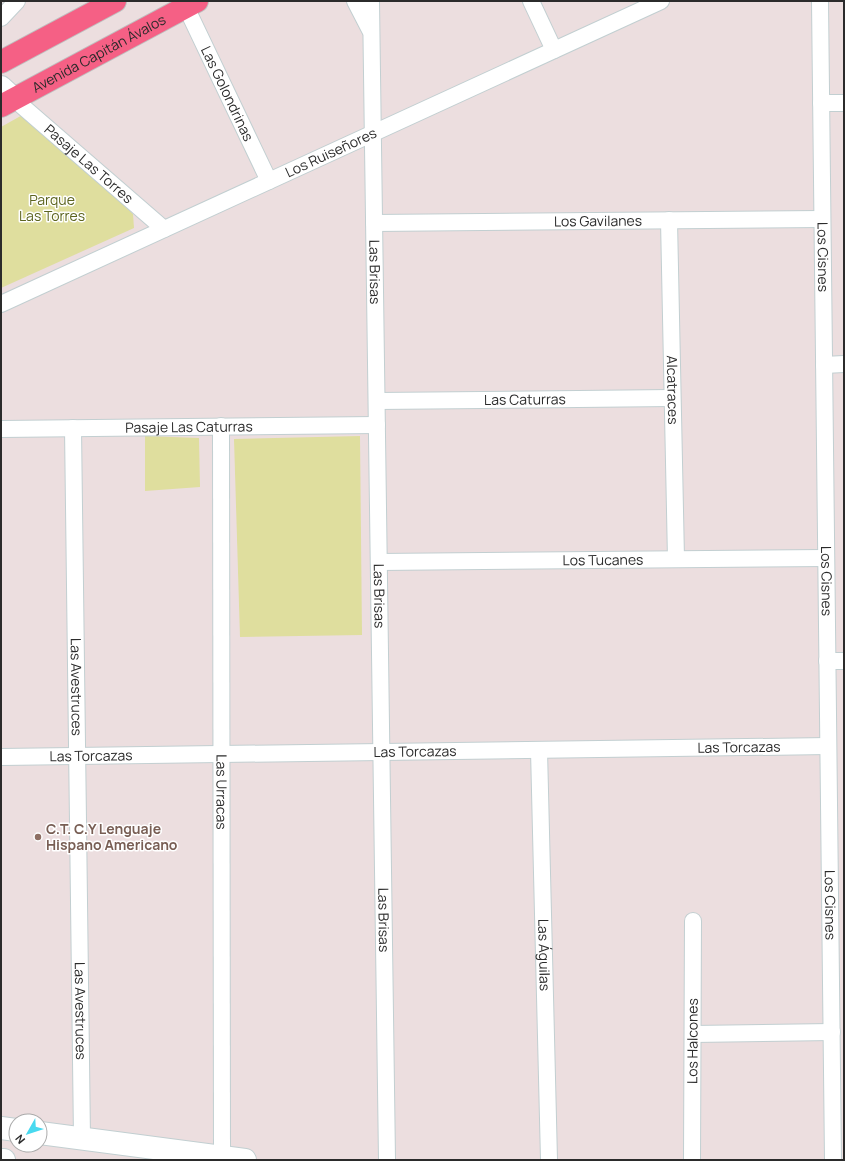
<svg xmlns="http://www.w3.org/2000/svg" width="845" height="1161" viewBox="0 0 845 1161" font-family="Manrope,sans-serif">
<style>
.green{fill:#dfde9e}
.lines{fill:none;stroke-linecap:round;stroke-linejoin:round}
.street-casing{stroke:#c2cfd1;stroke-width:18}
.secondary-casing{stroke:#c2cfd1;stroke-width:24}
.highway-casing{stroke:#bfbfbf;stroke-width:24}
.street{stroke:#fff;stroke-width:16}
.secondary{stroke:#fff;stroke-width:22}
.highway{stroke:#f56085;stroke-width:22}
.education-dot{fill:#8d6e63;stroke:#fff;stroke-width:1.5}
.labels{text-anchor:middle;stroke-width:3;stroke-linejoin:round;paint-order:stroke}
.street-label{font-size:14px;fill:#2b2b2b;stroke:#fff}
.park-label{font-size:14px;fill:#5c641f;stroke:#fff}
.education-label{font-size:14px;font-weight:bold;fill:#785e54;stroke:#fff;text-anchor:start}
</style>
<rect width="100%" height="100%" fill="#ecdedf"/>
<g class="green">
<path d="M 26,113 L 133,214 L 134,228 L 1,288 L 1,127 Z"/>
<path d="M 145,436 L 199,438 L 200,487 L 145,491 Z"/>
<path d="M 360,436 L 362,635 L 240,637 L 234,439 Z"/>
</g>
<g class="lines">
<defs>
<g id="street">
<path d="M 355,1 L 370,30"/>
<path id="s1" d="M 371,1 L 387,1160"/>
<path d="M 531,1 L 554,50"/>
<path id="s2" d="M 820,1 L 833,1160"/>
<path id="s3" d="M 186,7 L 269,181"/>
<path d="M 1,18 L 17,1"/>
<path id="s4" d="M 14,99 L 164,229"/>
<path d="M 821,103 L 844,103"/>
<path id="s5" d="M 669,220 L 676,559"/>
<path id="s6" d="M 374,223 L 822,219"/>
<path id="s7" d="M 1,304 L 661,1"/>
<path d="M 824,365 L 844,364"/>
<path id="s8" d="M 377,401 L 672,398"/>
<path id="s9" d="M 221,426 L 222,1157"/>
<path id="s10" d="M 73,428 L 82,1138"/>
<path id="s11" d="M 1,429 L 377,425"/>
<path id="s12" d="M 379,562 L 826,558"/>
<path d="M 827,661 L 844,661"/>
<path id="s13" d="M 539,750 L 549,1160"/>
<path id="s14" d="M 1,757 L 828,746"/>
<path d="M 693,1034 L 832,1032"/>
<path id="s15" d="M 692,1160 L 693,921"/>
</g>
<g id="secondary">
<path d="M 1,87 L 14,99"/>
<path d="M 1,1128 L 16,1130"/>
<path d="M 40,1133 L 245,1160"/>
<path d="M 1,1160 L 4,1160"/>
</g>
<g id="highway">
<path d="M 1,62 L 115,1"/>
<path id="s16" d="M 1,106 L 197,1"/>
</g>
</defs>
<use href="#street" class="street-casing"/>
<use href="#secondary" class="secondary-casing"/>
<use href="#highway" class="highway-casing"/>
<use href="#street" class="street"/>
<use href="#secondary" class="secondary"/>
<use href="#highway" class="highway"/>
</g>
<circle class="education-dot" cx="38" cy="837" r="4"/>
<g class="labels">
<g class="street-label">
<text dy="5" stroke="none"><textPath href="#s16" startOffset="111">Avenida Capitán Ávalos</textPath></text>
<text dy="5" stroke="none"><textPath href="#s3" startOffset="96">Las Golondrinas</textPath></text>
<text dy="5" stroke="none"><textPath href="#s7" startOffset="363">Los Ruiseñores</textPath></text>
<text dy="5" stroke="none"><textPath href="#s4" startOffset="99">Pasaje Las Torres</textPath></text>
<text dy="5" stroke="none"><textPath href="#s6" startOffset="224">Los Gavilanes</textPath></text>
<text dy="5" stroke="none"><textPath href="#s2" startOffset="256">Los Cisnes</textPath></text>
<text dy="5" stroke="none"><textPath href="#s1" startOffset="271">Las Brisas</textPath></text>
<text dy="5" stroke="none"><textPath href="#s5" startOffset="170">Alcatraces</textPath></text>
<text dy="5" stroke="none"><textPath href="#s8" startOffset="148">Las Caturras</textPath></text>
<text dy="5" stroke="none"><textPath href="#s11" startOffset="188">Pasaje Las Caturras</textPath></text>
<text dy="5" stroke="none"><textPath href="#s12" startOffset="224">Los Tucanes</textPath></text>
<text dy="5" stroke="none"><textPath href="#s2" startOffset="580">Los Cisnes</textPath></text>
<text dy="5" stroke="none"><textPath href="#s1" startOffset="595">Las Brisas</textPath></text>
<text dy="5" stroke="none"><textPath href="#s10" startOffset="259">Las Avestruces</textPath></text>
<text dy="5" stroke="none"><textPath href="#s14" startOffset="738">Las Torcazas</textPath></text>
<text dy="5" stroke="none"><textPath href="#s14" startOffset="414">Las Torcazas</textPath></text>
<text dy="5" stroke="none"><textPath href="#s14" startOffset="90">Las Torcazas</textPath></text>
<text dy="5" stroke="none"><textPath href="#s9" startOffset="366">Las Urracas</textPath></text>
<text dy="5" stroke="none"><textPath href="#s2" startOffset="904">Los Cisnes</textPath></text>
<text dy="5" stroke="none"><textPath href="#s1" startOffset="919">Las Brisas</textPath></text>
<text dy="5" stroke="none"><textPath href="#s13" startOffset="205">Las Águilas</textPath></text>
<text dy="5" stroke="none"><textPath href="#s10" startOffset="583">Las Avestruces</textPath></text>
<text dy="5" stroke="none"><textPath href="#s15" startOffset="119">Los Halcones</textPath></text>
</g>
<g class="park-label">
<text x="52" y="205">Parque<tspan x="52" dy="16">Las Torres</tspan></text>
</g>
<g class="education-label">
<text x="46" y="834">C.T. C.Y Lenguaje<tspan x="46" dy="16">Hispano Americano</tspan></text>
</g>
</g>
<rect width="845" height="1161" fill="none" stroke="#2b2b2b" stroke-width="4"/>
<g transform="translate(28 1133) rotate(231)"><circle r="19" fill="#ffffff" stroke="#aaaaaa"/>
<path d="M0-3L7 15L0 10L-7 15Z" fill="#48d9ef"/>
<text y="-6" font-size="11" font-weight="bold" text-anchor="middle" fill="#2b2b2b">N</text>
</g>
</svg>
